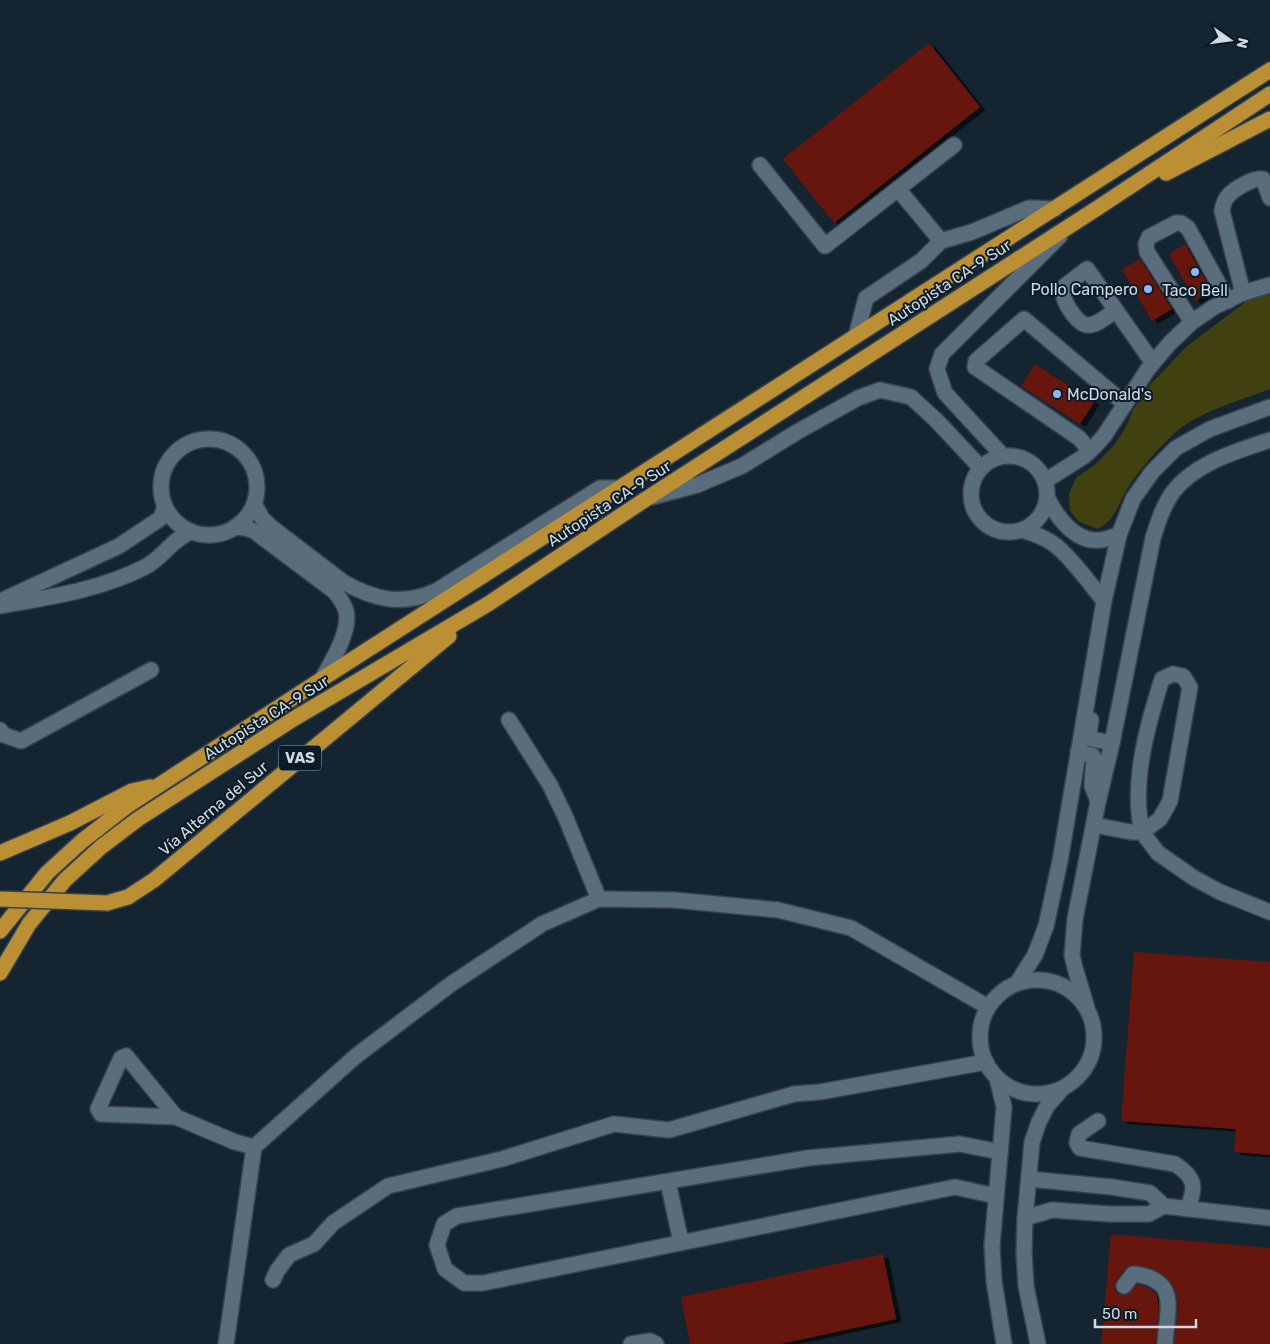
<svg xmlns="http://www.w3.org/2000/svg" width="1270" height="1344" viewBox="0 0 1270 1344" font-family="Rubik,sans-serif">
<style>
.green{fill:#404010}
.building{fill:#66160f;filter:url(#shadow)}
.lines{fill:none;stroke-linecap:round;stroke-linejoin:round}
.minor-casing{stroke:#37424d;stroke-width:18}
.highway-casing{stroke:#37424d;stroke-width:18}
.minor{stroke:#5a6d7c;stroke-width:15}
.highway{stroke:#bb9035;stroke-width:15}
.highway-bridge-casing{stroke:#37424d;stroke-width:18;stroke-linecap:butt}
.highway-bridge{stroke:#bb9035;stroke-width:15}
.poi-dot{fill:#8eb8fd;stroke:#0a1b27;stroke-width:2}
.labels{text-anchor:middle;stroke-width:4;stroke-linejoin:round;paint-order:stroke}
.shield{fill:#0a1b27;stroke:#94a1aa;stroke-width:1}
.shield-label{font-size:15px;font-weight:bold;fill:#cfdae2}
.street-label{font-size:16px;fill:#cfdae2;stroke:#0a1b27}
.poi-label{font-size:16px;fill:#cfdae2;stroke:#0a1b27;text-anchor:end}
</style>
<defs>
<filter id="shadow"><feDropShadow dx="5.5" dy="3" stdDeviation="0" flood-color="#0009"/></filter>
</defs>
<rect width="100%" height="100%" fill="#142531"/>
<path class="green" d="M 1270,292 L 1270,389 C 1242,400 1198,412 1176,432 C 1159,447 1143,466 1130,484 C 1119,500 1116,522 1097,529 L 1078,521 L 1070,511 L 1069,494 L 1076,478 L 1097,463 L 1115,444 L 1125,429 L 1133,410 L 1150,385 L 1186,347 L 1252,297 Z"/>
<g class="building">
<path d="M 929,43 L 980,107 L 834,223 L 783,159 Z"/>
<path d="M 1185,244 L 1212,291 L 1195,301 L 1169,254 Z"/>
<path d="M 1140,259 L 1172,309 L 1152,321 L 1122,269 Z"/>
<path d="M 1035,364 L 1094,402 L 1080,424 L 1021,386 Z"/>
<path d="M 1134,952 L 1270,962 L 1270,1155 L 1234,1152 L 1236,1129 L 1121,1121 Z"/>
<path d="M 1111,1234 L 1270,1248 L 1270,1344 L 1174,1344 L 1178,1307 L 1177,1296 L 1173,1285 L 1162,1274 L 1150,1268 L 1134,1265 L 1129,1266 L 1126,1268 L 1116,1281 L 1115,1289 L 1119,1294 L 1127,1295 L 1137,1284 L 1145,1286 L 1152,1290 L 1156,1294 L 1159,1307 L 1156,1344 L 1101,1344 Z"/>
<path d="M 883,1254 L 896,1319 L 780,1344 L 690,1344 L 681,1297 Z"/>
</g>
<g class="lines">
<defs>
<g id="minor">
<path d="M 760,165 L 825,246 L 954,145"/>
<path d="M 898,189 L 941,241"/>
<path d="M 1243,293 L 1222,211 C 1223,205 1224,200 1228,196 C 1234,189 1254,177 1263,179 L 1270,198"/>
<path d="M 1116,310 C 1108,315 1097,326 1087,325 C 1078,324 1067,307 1064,298 C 1063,294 1064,290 1065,286 L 1087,269 L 1153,363"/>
<path d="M 1192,322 L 1147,252 L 1146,244 L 1149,237 L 1176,223 L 1181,223 L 1188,228 L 1228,301"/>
<path d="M 856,336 L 866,298 L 921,261 L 941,241 L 972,232 L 1029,208 L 1055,209"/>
<circle cx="209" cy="487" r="48"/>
<path d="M 1090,451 L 1079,438 L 975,367 L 976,361 L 1024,319 L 1125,404"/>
<circle cx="1009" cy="494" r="38"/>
<path d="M 1003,456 L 945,393 L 937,369 L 942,354 L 1060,236"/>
<path d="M 1045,481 L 1083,457 L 1095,446 L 1104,436 L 1148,369 L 1170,343 L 1192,322 L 1214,307 L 1243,293 L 1270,285"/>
<path d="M 652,497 L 697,485 L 742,466 L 797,432 L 858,398 L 880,390 L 911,397 L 937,421 L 981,468"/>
<path d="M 1047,497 C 1056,516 1075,543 1100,540 C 1106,540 1113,536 1119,535"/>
<path d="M 254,504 L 262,518 L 271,527 L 343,582 C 375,600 402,606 436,591 L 600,488 L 619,488"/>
<path d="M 235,527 L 245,528 L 254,531 L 334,591 C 339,597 344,603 346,611 C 351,631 331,663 322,679"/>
<path d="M 1022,530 C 1034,534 1045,537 1055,545 C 1071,557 1091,585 1104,601"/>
<path d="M 3,600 L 119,546 L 161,518 L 165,506"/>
<path d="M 0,606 C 50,597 100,590 145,567 C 158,560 164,551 175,542 C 179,538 185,535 191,531"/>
<path d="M 509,720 L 550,785 L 565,816 L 599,899"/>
<path d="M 1091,720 L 1089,733 L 1091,739 L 1112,743"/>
<path d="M 0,730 L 4,735 L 21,741 L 151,670"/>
<path d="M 1078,752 L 1092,755 L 1094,758 L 1092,786 L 1098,801"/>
<path d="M 1094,825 L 1131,832 L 1142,832 C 1131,784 1147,726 1162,679 L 1173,674 L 1183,676 L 1190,687 L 1170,801 L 1160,819 L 1142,832 L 1158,853 L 1194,878 L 1220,892 L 1270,912"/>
<circle cx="1037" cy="1037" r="57"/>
<path d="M 1017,983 L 1035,955 L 1046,926 L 1060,861 L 1104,601 L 1119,535 L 1133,499 L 1152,472 L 1176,448 L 1210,429 L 1270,407"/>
<path d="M 1087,1008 L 1075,968 L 1072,955 L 1075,919 L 1098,802 L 1112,743 L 1153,538 C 1158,522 1163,506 1173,492 C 1195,463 1237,451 1270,440"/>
<path d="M 997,1078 L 1004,1107 L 992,1246 L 994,1281 L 1004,1344"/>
<path d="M 176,1117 L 126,1056 L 121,1058 L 98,1109 L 101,1114 L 176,1117 L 235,1142 L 254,1147 L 356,1056 L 451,984 L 542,924 L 599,899 L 674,900 L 778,910 L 851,928 L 988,1007"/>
<path d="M 1098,1121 L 1079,1134 L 1077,1143 L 1080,1148 L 1175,1164 C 1195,1177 1197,1187 1187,1209"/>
<path d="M 1029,1179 L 1112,1187 L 1150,1193 L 1164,1206 L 1270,1218"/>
<path d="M 668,1182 L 681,1242"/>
<path d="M 996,1196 L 955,1187 L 483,1283 L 464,1283 L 445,1269 L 437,1245 L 444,1224 L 457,1216 L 808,1158 L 960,1144 L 1000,1152"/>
<path d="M 1025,1218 L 1052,1210 L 1110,1214 L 1149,1214 L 1164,1206"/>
<path d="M 273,1280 L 277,1271 L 289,1255 L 314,1244 L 333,1223 L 388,1186 L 502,1159 L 614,1124 L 669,1130 L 794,1094 L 820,1092 L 986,1062"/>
<path d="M 1124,1286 L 1133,1274 C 1180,1279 1167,1308 1165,1344"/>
<path d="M 226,1344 L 254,1147"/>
<path d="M 631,1344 L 650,1341 L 656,1344"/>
<path d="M 1038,1344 L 1026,1286 L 1024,1253 L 1025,1218 L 1032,1142 L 1039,1122 L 1047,1106 L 1062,1089"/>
</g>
<g id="highway">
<path d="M 1166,173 L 1270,119"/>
<path d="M 0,853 L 70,823 L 132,791 L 150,787"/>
<path d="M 107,903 L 128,897 L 154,880 L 449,636"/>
<path d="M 0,931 L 47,873 L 82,841 L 127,806 L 322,679 L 1270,70"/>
<path d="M 0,973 L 29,924 L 65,880 L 101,847 L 138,819 L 295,718 L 488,604 L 646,499 L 1096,209 L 1270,94"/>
</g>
</defs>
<use href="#minor" class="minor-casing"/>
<use href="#highway" class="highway-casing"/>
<use href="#minor" class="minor"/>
<use href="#highway" class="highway"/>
<defs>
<path id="highway-bridge" d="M 0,899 L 107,903"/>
</defs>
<use href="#highway-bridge" class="highway-bridge-casing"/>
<use href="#highway-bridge" class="highway-bridge"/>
</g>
<g class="poi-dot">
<circle cx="1195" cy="272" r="5"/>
<circle cx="1148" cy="289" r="5"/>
<circle cx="1057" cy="394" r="5"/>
</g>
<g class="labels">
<rect class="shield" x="279" y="745.5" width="42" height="25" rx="4"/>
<g class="shield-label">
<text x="300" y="763">VAS</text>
</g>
<g class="street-label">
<text transform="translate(949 282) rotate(-33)" y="6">Autopista CA-9 Sur</text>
<text transform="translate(609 503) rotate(-33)" y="6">Autopista CA-9 Sur</text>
<text transform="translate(266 717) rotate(-32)" y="6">Autopista CA-9 Sur</text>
<text transform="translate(213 808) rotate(-40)" y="6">Vía Alterna del Sur</text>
</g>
<g class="poi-label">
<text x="1138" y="295">Pollo Campero</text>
<text x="1195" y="296" text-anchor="middle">Taco Bell</text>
<text x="1067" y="400" text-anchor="start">McDonald's</text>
</g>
</g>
<g transform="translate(1230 40) rotate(104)" stroke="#0a1b27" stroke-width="4" paint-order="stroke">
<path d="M0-4L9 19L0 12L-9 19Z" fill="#cfdae2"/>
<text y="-8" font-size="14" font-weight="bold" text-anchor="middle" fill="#cfdae2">N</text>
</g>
<path d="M1095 1319v8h101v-8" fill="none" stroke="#cfdae2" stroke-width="2.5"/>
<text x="1102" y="1319" font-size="15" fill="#cfdae2" stroke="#0a1b27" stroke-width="4" paint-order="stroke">50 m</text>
</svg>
